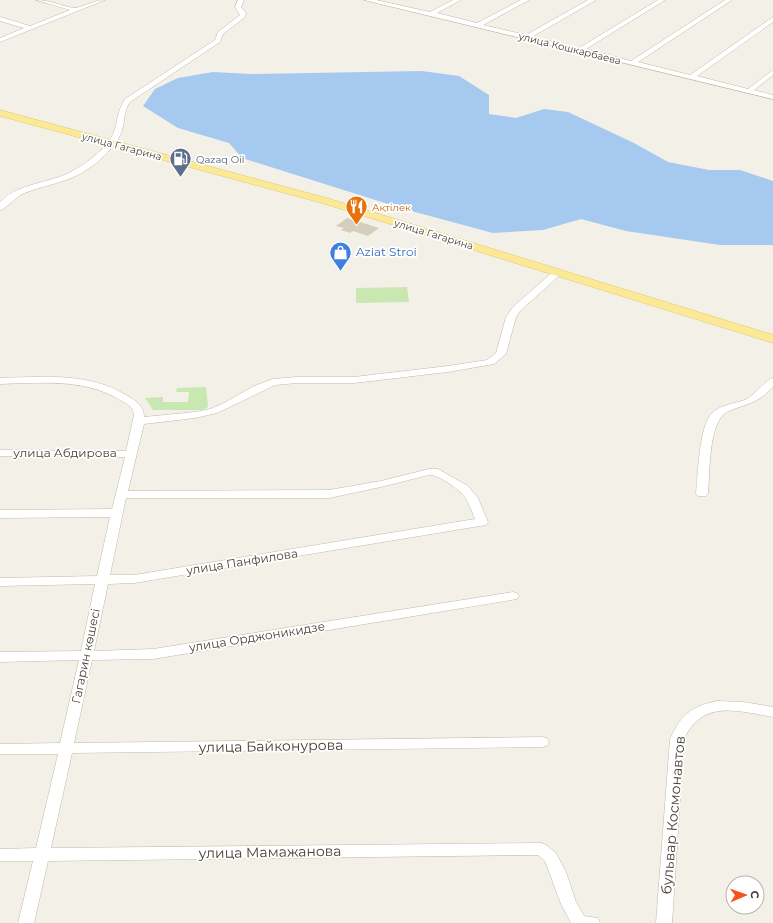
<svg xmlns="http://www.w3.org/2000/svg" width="773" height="923" viewBox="0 0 773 923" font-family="Montserrat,sans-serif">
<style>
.green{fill:#c9e7b1}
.water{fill:#a5c9ef}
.building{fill:#d5cebd}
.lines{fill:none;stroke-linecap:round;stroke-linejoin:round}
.minor-casing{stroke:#bfb9aa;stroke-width:1}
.major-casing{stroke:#e1c867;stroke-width:1}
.minor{fill:#fff;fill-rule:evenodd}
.major{fill:#fce997;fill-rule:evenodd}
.labels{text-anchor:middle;stroke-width:3.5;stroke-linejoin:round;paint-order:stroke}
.far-street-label{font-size:10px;fill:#464236;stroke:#fff}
.far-service-label{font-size:10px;fill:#4e5e75;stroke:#fff;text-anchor:start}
.far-food-label{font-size:10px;fill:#c56008;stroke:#fff;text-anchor:start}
.shop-label{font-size:12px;fill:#366cbe;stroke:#fff;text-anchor:start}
.street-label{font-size:12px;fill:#464236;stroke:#fff}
.near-street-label{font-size:14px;fill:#464236;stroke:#fff}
</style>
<rect width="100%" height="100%" fill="#f3f1e7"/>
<g class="green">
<path d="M 407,287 L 409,302 L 356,303 L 356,288 Z"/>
<path d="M 206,387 L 208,407 L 202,410 L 153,410 L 145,398 L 163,397 L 163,402 L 188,402 L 189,392 L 176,392 L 177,388 Z"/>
</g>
<path class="water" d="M 422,71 L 459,76 L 489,95 L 489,114 L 516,118 L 544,109 L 568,112 L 634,143 L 668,162 L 709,170 L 740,170 L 773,181 L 773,245 L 720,245 L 626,231 L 581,219 L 543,230 L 493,233 L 404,209 L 242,158 L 229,143 L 178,128 L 143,106 L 155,89 L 178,78 L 213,72 L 251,74 Z"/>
<path class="building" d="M 347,218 L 379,228 L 368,236 L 353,231 L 350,233 L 341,230 L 344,228 L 336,226 Z"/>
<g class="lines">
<defs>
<g id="minor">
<path d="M 36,0 C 50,0 61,6 74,8 C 81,8 94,0 105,0 L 0,42 L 0,38 L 24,28 L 0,21 L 0,17 L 30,26 L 70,10 Z"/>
<path d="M 238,0 L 244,0 L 241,7 L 246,13 L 245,17 L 223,34 L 220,42 L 130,102 C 122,113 126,128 118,139 C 107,157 86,173 66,180 C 52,185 36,188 22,194 C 15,198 7,208 0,210 L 0,202 C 16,186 38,184 59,177 C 77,171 94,158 107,144 C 119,130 115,113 125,99 L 215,40 L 218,32 L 240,15 L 235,7 Z"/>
<path d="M 364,0 L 376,0 L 430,12 L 453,0 L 461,0 L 437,13 L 477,23 L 521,0 L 529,0 L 483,25 L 526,35 L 588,0 L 596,0 L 532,37 L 579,48 L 658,0 L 665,0 L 586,49 L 631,61 L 725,0 L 732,0 L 638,62 L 690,75 L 773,17 L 773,22 L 697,76 L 748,89 L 773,70 L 773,75 L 754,90 L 773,95 L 773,99 Z"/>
<path d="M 558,269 L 561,270 L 563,272 L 561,274 L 520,311 L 516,317 L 506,354 L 494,364 L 448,372 L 354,383 L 297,383 L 275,385 L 217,413 L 195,418 L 144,424 L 128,491 L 329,490 L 381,481 L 429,469 L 438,469 L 468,486 L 478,498 L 488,522 L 486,525 L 134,583 L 108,584 L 94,651 L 153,649 L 513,592 L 517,593 L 519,596 L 517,599 L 153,659 L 92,660 L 74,743 L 542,737 L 547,738 L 549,742 L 547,746 L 542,747 L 72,753 L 51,848 L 541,843 L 546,845 L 556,853 L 566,872 L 576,902 L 584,916 L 598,918 L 600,923 L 571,923 L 561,904 L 545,861 L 538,855 L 48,861 L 34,923 L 18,923 L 33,861 L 0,861 L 0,849 L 36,848 L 58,754 L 0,754 L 0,744 L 60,743 L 79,660 L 0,662 L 0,652 L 81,651 L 95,584 L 0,586 L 0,578 L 97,576 L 110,517 L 0,518 L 0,510 L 112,509 L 125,457 L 0,456 L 0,450 L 126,451 L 134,415 C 133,406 127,404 120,400 C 84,378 41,383 0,384 L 0,378 C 43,377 88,372 126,395 C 136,401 144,405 144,417 L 195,412 L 210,409 L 222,404 L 254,386 L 273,379 L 297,377 L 354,377 L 448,366 L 487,360 L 496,353 L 506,317 L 513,307 L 555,270 ZM 429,475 C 436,475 440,478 447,482 C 466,494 467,499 475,519 L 134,575 L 110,575 L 126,498 L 329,498 L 381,487 Z"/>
<path d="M 773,378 L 773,387 C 756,405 747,403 727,412 C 708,422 710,474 708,494 L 706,496 L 698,496 L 696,494 C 698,475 699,426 712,413 C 721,404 736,404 747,399 C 755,394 766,380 773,378 Z"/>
<path d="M 717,701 L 744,702 L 773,707 L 773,717 C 737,711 703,699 684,739 L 672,923 L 656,923 L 670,739 C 682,714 690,707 717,701 Z"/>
</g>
<path id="major" d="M 0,110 L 330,199 L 773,335 L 773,343 L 322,203 L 0,116 Z"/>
</defs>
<use href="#minor" class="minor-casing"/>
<use href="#major" class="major-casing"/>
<use href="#minor" class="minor"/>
<use href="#major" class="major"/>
</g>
<defs>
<symbol id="fuel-pin" viewBox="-11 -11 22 30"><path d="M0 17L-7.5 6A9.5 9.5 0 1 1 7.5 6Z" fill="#5c6f8a" stroke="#fff"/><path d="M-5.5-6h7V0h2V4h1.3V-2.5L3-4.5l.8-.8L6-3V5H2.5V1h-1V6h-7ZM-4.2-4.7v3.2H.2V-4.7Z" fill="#fff"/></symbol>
<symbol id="restaurant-pin" viewBox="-11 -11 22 30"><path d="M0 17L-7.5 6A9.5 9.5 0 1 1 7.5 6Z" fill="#e8710a" stroke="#fff"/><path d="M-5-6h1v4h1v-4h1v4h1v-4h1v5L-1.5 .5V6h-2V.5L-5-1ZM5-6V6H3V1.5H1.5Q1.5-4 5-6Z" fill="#fff"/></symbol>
<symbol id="shop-pin" viewBox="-11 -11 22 30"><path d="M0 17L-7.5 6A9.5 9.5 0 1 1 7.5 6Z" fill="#3f7fe0" stroke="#fff"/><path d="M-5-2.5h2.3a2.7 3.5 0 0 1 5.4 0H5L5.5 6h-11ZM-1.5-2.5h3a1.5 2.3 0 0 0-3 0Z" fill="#fff"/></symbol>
</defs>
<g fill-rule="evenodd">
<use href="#fuel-pin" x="168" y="146" width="25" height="34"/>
<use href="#restaurant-pin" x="344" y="194" width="25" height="34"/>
<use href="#shop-pin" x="328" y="240" width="25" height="34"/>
</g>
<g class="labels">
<g class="far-street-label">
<text transform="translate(570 48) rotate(14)" y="4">улица Кошкарбаева</text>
<text transform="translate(122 146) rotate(15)" y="4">улица Гагарина</text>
<text transform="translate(434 234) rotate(17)" y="4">улица Гагарина</text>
</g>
<g class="far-service-label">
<text x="196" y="163">Qazaq Oil</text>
</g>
<g class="far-food-label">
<text x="372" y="211">Ақтілек</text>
</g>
<g class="shop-label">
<text x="356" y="256">Aziat Stroi</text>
</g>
<g class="street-label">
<text x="65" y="457">улица Абдирова</text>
<text transform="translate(242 562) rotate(-9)" y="4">улица Панфилова</text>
<text transform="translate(257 637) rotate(-9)" y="4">улица Орджоникидзе</text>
<text transform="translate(86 656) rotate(-78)" y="4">Гагарин көшесі</text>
</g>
<g class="near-street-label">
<text transform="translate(271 746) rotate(-1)" y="5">улица Байконурова</text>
<text transform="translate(673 815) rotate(-85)" y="5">бульвар Космонавтов</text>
<text transform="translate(270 852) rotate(-1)" y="5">улица Мамажанова</text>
</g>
</g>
<g transform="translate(745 895) rotate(88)"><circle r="19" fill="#ffffff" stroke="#b5b3af"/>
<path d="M0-3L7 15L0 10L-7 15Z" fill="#f6511c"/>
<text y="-6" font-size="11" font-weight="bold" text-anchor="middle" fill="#464236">С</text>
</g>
</svg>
